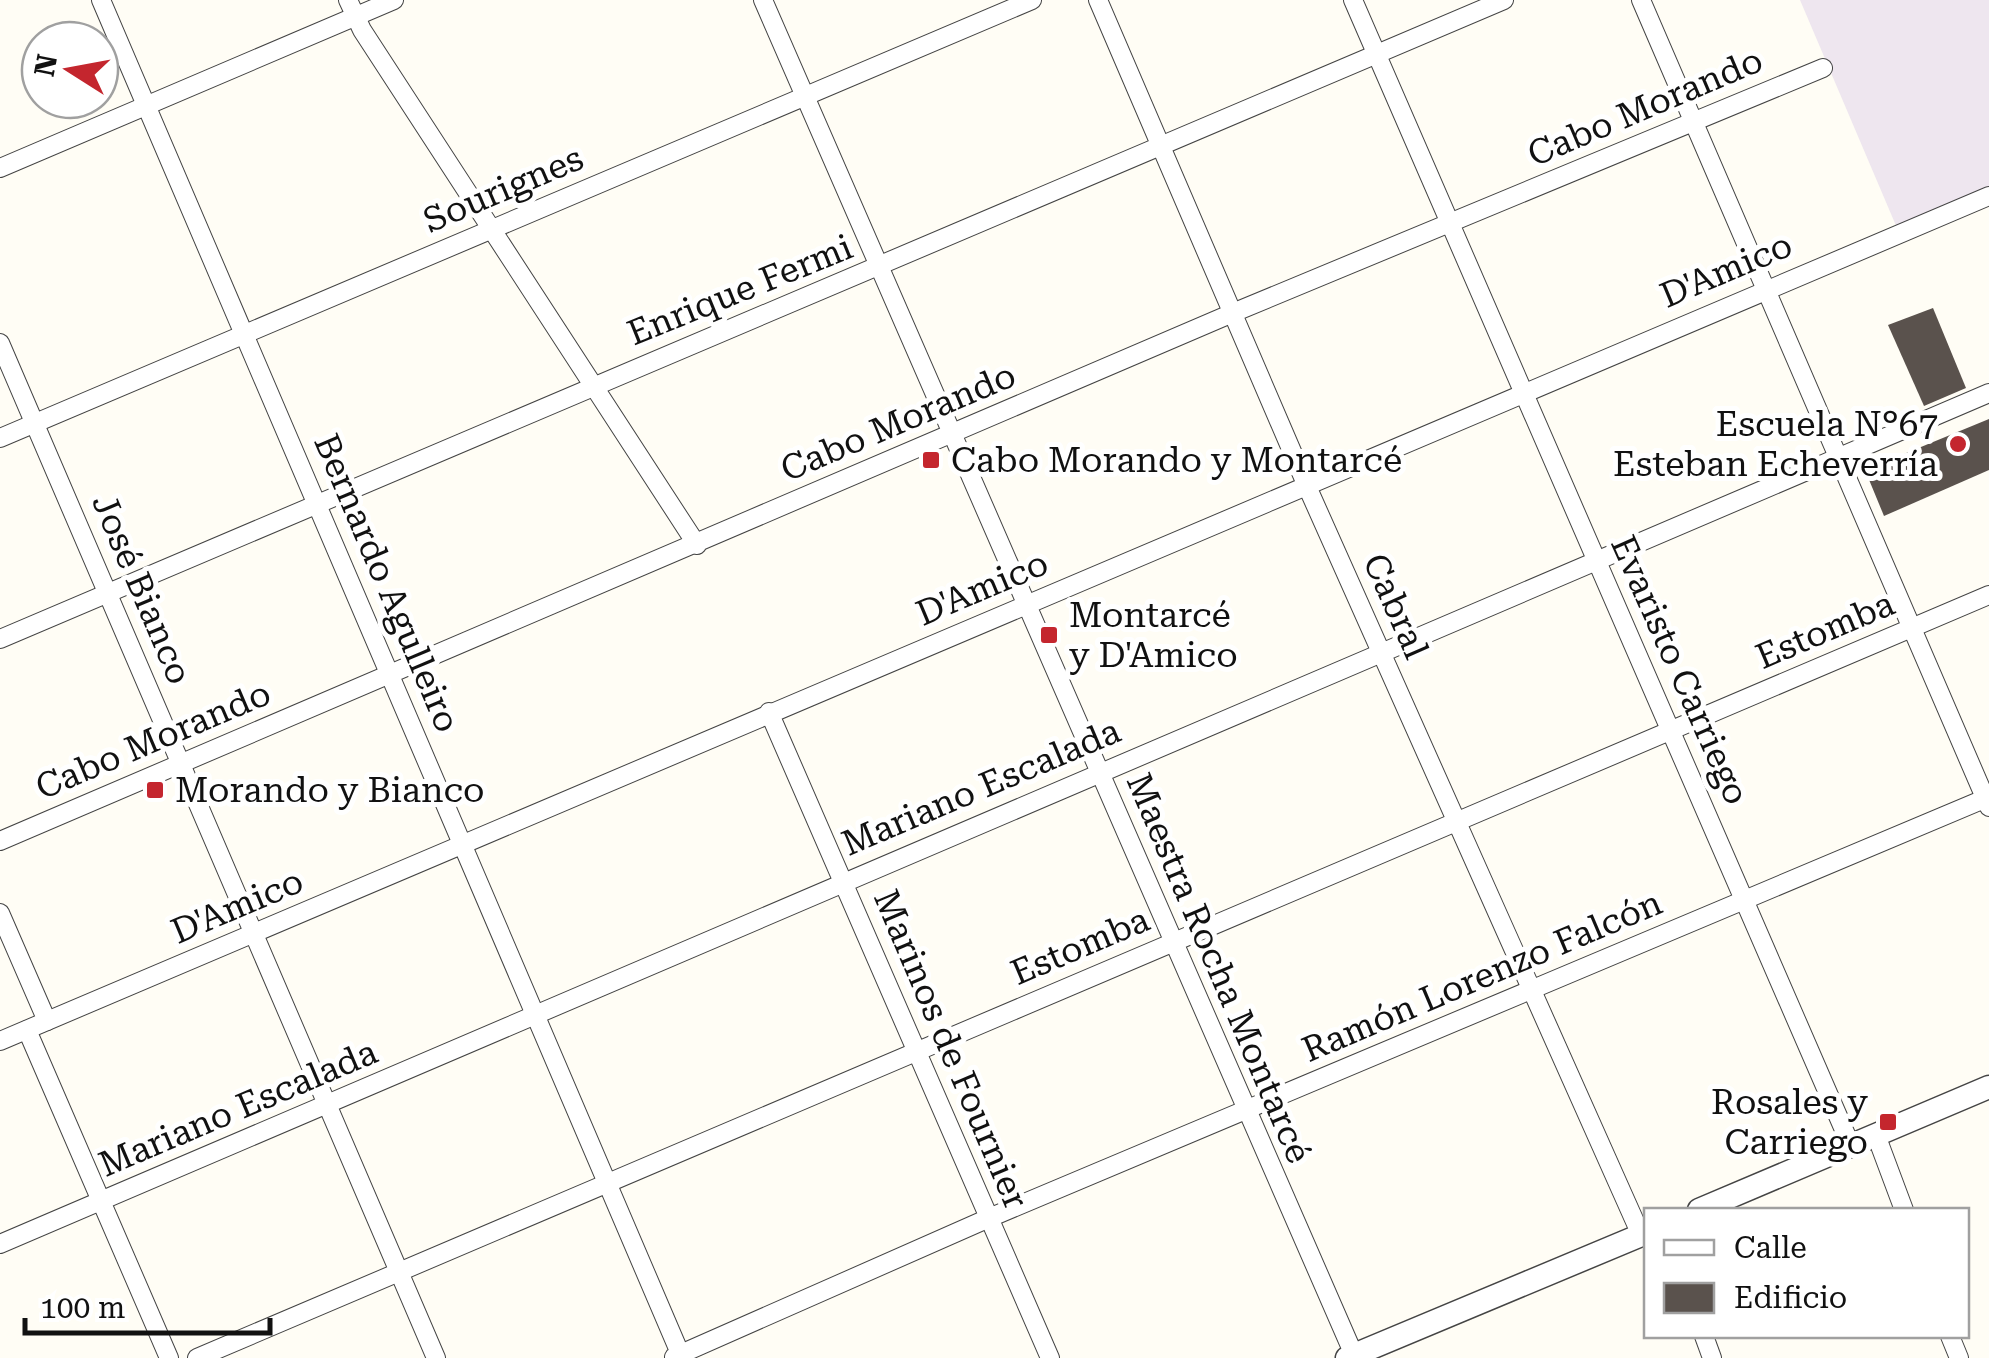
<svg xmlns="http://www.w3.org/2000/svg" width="1989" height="1358" viewBox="0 0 1989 1358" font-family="'Roboto Serif',serif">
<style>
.industrial{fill:#eee6ef}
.building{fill:#5a524d}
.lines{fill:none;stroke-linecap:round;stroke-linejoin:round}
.minor-casing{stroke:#444;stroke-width:20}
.tertiary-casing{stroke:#444;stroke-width:25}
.minor{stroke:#fff;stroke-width:18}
.tertiary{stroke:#fff;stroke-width:22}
.poi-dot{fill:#c4262e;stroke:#fff;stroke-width:4}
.labels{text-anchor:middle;stroke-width:10;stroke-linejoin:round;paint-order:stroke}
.street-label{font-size:35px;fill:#111;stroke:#fff}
.poi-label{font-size:35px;fill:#111;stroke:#fff;text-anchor:start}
</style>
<rect width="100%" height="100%" fill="#fffdf5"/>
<path class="industrial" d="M 1800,0 L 1989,0 L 1989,187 L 1897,228 Z"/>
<g class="building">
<path d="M 1933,308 L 1966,388 L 1924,406 L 1888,325 Z"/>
<path d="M 1989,419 L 1989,470 L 1884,516 L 1865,470 Z"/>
</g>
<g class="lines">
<defs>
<g id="minor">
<path d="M 101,0 L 682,1358"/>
<path d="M 348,0 L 362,30 L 697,545"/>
<path d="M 763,0 L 1354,1355"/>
<path d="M 1098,0 L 1306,484 L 1641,1235"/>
<path d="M 1353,0 L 1851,1146"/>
<path d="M 1641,0 L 1989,807"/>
<path d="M 0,168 L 394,0"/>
<path d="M 0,343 L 436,1358"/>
<path d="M 0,438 L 1032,0"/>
<path d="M 0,639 L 1504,0"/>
<path d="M 769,712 L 1050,1358"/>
<path d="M 0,841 L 1235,312 L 1823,68"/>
<path d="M 0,913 L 47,1021"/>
<path d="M 27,1030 L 169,1358"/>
<path d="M 0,1041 L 1989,196"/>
<path d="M 1876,1135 L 1904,1210"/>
<path d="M 0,1244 L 1989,393"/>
<path d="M 1704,1336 L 1712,1358"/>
<path d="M 1950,1336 L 1959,1358"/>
<path d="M 674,1357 L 989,1218 L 1989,797"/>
<path d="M 197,1358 L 1989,595"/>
</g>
<g id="tertiary">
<path d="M 1699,1210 L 1989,1087"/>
<path d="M 1347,1358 L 1646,1233"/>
</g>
</defs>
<use href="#minor" class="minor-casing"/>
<use href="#tertiary" class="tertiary-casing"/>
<use href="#minor" class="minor"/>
<use href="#tertiary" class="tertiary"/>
</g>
<g class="poi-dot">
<circle cx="1958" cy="444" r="10"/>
<rect x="921" y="450" width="20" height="20" rx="5"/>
<rect x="1039" y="625" width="20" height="20" rx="5"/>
<rect x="145" y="780" width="20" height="20" rx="5"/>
<rect x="1878" y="1112" width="20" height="20" rx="5"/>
</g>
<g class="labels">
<g class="street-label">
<text transform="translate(1645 107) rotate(-23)" y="12">Cabo Morando</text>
<text transform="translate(503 189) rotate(-23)" y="12">Sourignes</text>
<text transform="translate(1726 270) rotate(-23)" y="12">D'Amico</text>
<text transform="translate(740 290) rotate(-22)" y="12">Enrique Fermi</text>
<text transform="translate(898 422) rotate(-23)" y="12">Cabo Morando</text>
<text transform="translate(387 583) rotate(67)" y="12">Bernardo Agulleiro</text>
<text transform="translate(982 588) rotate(-23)" y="12">D'Amico</text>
<text transform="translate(142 589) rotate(67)" y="12">José Bianco</text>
<text transform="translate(1396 606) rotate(66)" y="12">Cabral</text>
<text transform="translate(1825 630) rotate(-23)" y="12">Estomba</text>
<text transform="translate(1680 670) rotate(66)" y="12">Evaristo Carriego</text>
<text transform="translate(153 740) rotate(-23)" y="12">Cabo Morando</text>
<text transform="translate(981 787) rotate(-23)" y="12">Mariano Escalada</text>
<text transform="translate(237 906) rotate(-23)" y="12">D'Amico</text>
<text transform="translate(1080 946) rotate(-23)" y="12">Estomba</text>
<text transform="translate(1219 968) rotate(67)" y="12">Maestra Rocha Montarcé</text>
<text transform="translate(1482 976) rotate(-23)" y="12">Ramón Lorenzo Falcón</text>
<text transform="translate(951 1049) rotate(67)" y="12">Marinos de Fournier</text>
<text transform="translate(238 1108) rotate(-23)" y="12">Mariano Escalada</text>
</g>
<g class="poi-label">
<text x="1938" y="436" text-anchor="end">Escuela N°67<tspan x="1938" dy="40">Esteban Echeverría</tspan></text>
<text x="951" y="472">Cabo Morando y Montarcé</text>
<text x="1069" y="627">Montarcé<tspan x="1069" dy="40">y D'Amico</tspan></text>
<text x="175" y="802">Morando y Bianco</text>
<text x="1868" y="1114" text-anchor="end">Rosales y<tspan x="1868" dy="40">Carriego</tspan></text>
</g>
</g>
<rect x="1644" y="1208" width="325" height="130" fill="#ffffff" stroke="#a0a0a0" stroke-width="2.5"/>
<rect x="1664" y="1240" width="50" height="15" fill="#ffffff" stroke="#a0a0a0" stroke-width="2.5"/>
<text x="1734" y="1258" font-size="30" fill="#111111">Calle</text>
<rect x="1664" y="1283" width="50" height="30" fill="#5a524d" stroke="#a0a0a0" stroke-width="2.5"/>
<text x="1734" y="1308" font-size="30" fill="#111111">Edificio</text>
<g transform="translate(70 70) rotate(281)"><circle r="48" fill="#ffffff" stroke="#a0a0a0" stroke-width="2.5"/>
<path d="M0-8L18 38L0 25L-18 38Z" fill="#c4262e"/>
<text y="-15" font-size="28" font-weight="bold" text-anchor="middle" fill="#111111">N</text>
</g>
<path d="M25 1318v15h245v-15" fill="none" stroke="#111111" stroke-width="5"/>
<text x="40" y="1318" font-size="30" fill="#111111" stroke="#ffffff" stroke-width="8" paint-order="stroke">100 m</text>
</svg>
